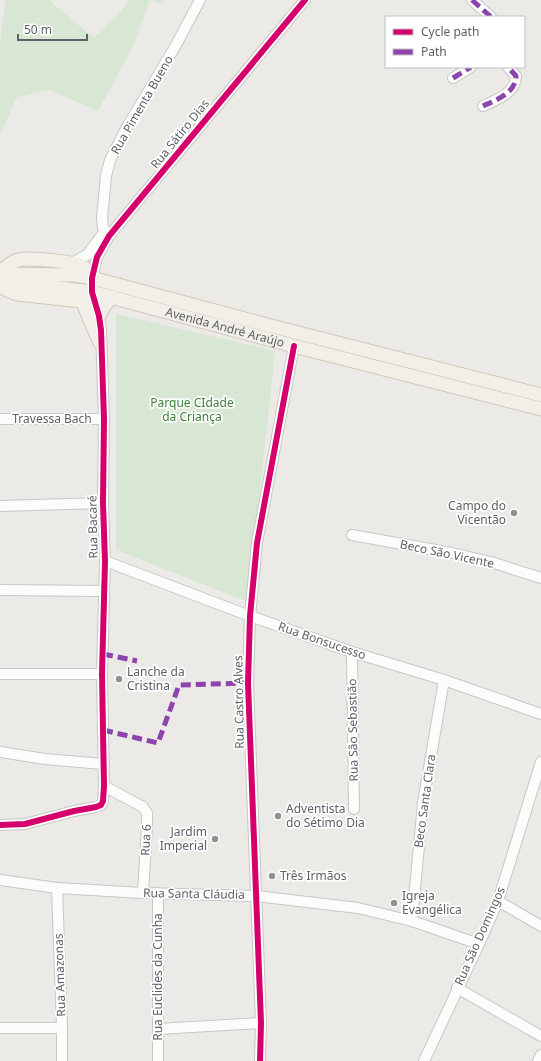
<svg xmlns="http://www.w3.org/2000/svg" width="541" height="1061" viewBox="0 0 541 1061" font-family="'Noto Sans',sans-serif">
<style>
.green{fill:#d8e7d3}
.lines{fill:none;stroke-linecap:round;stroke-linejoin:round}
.minor-casing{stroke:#c6c7c7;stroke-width:12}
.major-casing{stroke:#d2c7b7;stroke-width:15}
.minor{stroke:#fcfcfb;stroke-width:10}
.major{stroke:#f2efe9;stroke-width:13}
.quiet{stroke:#8e44ad;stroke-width:5;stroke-dasharray:10 5;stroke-linecap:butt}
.cycleway-casing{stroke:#fff;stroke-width:8}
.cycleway{stroke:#d6006c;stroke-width:6}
.poi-dot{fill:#8f9192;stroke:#fff;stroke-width:1.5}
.labels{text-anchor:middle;stroke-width:3.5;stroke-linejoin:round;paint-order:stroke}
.street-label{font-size:12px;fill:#5d6165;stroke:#fff}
.park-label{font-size:12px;fill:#3e8039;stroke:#fff}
.poi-label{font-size:12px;fill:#5d6165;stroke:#fff;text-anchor:start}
</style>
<rect width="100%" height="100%" fill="#eceae7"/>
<g class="green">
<path d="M 6,0 L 50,0 L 51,2 L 93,37 L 98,34 L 127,4 L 128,0 L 165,0 L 162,4 L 150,0 L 133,46 L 98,111 L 49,90 L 17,97 L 0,134 L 0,41 Z"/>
<path d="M 116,314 L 275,351 L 248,602 L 116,550 Z"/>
</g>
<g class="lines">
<defs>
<g id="minor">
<path d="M 472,0 L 491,17"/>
<path d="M 453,78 L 471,67"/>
<path d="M 483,106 C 496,100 516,93 516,76 L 508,67"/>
<path d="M 109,236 L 103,228 L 102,218 L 106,176 L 110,160 L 127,127 L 176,45 L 200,0"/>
<path d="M 72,263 L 87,255 L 105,231"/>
<path d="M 0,419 L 104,419"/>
<path d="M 0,506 L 103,503"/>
<path d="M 352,535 L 452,553 L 491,562 L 541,578"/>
<path d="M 105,561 L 250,616 L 352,652 L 444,680 L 541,714"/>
<path d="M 0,590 L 104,591"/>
<path d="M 352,652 L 354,809"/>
<path d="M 0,674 L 102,674"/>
<path d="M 0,752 L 45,759 L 103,764"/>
<path d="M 104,786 L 143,807 L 147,813 L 147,825 L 143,893"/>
<path d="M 0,825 L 25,824 L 74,811 L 96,807 L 101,805 L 103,801 L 104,786 L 102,674 L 105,561 L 103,503 L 104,419 L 101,330 L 99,316 L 92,292 L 92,278 L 97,257 L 109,236 L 305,0"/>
<path d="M 0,880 L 57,888 L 143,893 L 256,896 L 358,908 L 412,921 L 479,944"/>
<path d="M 57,888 L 62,1028 L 62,1061"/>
<path d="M 158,893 L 158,1061"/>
<path d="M 498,901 L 541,926"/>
<path d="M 412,921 L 423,803 L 444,680"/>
<path d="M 457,988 L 541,1036"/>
<path d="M 0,1028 L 62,1028"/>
<path d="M 158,1029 L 261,1023"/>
<path d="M 260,1061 L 261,1023 L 248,683 L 250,616 L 257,543 L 294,346"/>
<path d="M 424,1061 L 479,944 L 498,901 L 541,762"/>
<path d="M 538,1061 L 541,1055"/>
</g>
<g id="major">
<path d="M 0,272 C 5,268 11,262 18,260 C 28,257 73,262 82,266 C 87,269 89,273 92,278"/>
<path d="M 0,274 L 74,275 L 92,278 L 271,326 L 541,395"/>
<path id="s1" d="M 0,284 L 42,286 L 92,292 L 294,346 L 541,409"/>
<path d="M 5,289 L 17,294 L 82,301 L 92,292"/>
<path d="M 82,301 L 100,343"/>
<path d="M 99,316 L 105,305 L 112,297"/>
</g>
</defs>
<use href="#minor" class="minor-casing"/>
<use href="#major" class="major-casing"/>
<use href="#minor" class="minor"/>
<use href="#major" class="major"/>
<g class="quiet">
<path d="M 472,0 L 491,17"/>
<path d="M 453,78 L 471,67"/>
<path d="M 483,106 C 496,100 516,93 516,76 L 508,67"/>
<path d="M 103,654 L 137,661"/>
<path d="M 103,730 L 158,743 L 179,685 L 248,683"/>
</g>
<defs>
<g id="cycleway">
<path d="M 0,825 L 25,824 L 74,811 L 96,807 L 101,805 L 103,801 L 104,786 L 102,674 L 105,561 L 103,503 L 104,419 L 101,330 L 99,316 L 92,292 L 92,278 L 97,257 L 109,236 L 305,0"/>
<path d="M 260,1061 L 261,1023 L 248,683 L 250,616 L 257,543 L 294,346"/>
</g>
</defs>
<use href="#cycleway" class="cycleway-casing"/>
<use href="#cycleway" class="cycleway"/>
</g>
<g class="poi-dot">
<circle cx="514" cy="513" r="4"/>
<circle cx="119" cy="679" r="4"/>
<circle cx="278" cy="816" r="4"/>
<circle cx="215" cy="839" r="4"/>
<circle cx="272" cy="876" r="4"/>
<circle cx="394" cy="903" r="4"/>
</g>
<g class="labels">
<g class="street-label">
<text transform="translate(142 105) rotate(-60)" y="4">Rua Pimenta Bueno</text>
<text transform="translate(180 134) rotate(-51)" y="4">Rua Sátiro Dias</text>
<text dy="4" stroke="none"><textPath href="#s1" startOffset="230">Avenida André Araújo</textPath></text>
<text x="52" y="423">Travessa Bach</text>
<text transform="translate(93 527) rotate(-91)" y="4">Rua Bacaré</text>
<text transform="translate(447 554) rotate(12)" y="4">Beco São Vicente</text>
<text transform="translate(322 641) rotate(19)" y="4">Rua Bonsucesso</text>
<text transform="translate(239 702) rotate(-91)" y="4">Rua Castro Alves</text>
<text transform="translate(353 730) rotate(-91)" y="4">Rua São Sebastião</text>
<text transform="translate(425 801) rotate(-82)" y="4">Beco Santa Clara</text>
<text transform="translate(146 840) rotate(-87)" y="4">Rua 6</text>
<text transform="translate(194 894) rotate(1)" y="4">Rua Santa Cláudia</text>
<text transform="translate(480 936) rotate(-66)" y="4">Rua São Domingos</text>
<text transform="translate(60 975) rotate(-92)" y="4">Rua Amazonas</text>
<text transform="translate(158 977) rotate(-90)" y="4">Rua Euclides da Cunha</text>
</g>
<g class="park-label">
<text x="192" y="407">Parque CIdade<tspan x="192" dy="14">da Criança</tspan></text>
</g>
<g class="poi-label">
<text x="506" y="510" text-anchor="end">Campo do<tspan x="506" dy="14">Vicentão</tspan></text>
<text x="127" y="676">Lanche da<tspan x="127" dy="14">Cristina</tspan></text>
<text x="286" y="813">Adventista<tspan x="286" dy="14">do Sétimo Dia</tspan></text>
<text x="207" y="836" text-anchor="end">Jardim<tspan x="207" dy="14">Imperial</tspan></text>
<text x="280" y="880">Três Irmãos</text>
<text x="402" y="900">Igreja<tspan x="402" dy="14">Evangélica</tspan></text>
</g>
</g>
<rect x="385" y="16" width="140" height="52" fill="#ffffff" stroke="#bec0c1"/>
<rect x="393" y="29" width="20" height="6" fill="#d6006c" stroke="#bec0c1"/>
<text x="421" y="36" font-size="12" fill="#5d6165">Cycle path</text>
<rect x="393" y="49" width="20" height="6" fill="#8e44ad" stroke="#bec0c1"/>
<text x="421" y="56" font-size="12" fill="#5d6165">Path</text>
<path d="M18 34v6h69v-6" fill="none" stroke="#5d6165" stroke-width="2"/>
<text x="24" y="34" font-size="12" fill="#5d6165" stroke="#ffffff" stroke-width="3" paint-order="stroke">50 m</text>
</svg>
